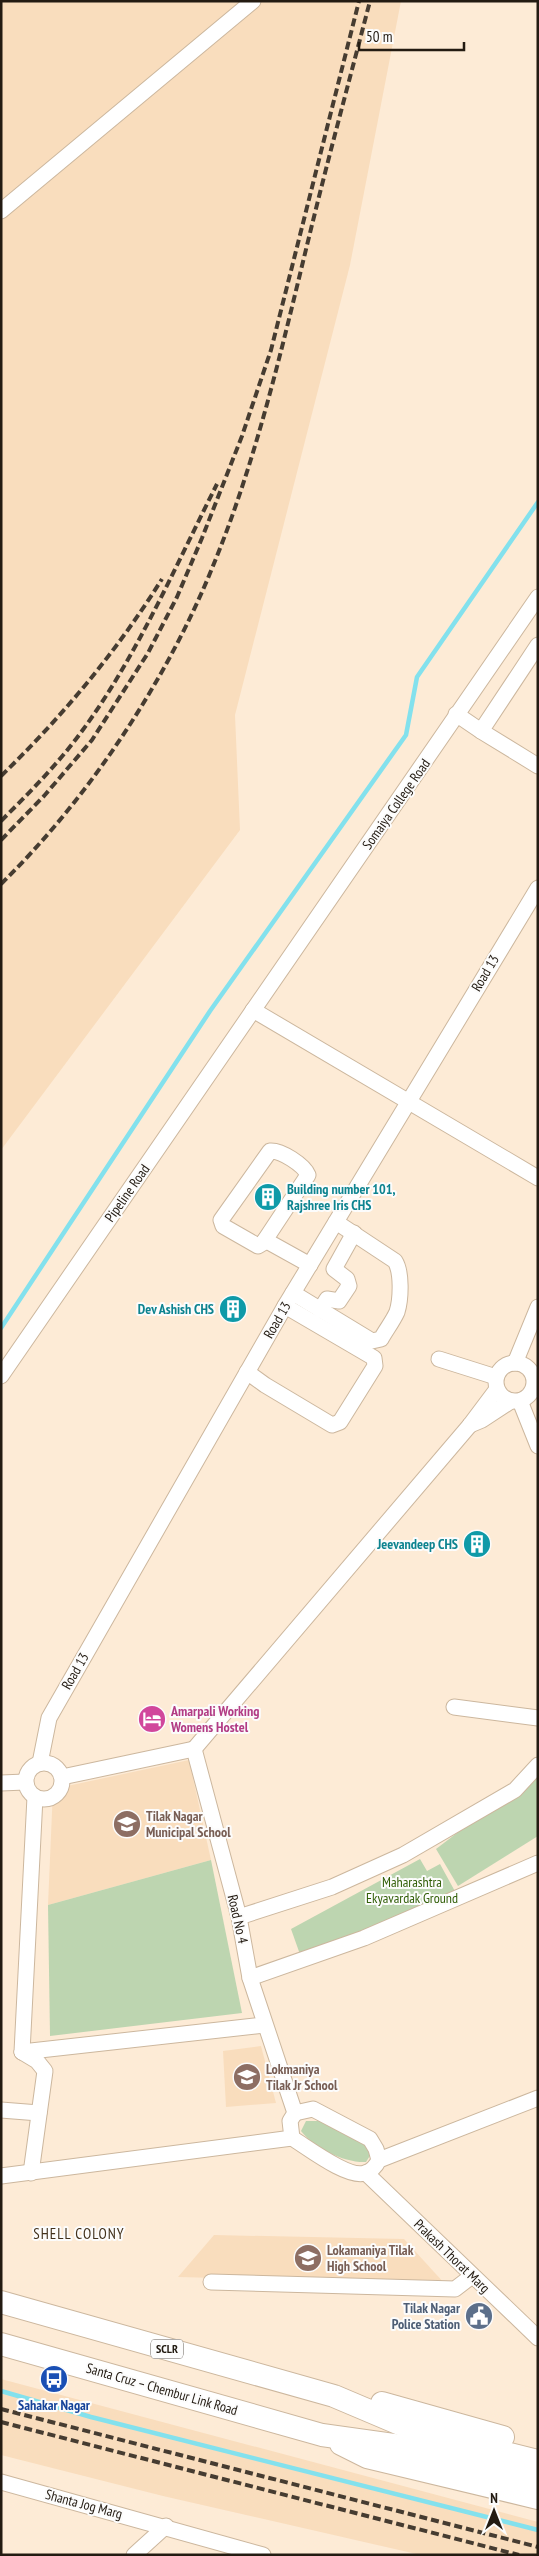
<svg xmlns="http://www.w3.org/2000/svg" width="539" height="2556" viewBox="0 0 539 2556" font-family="'PT Sans Narrow',sans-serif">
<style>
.built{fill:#f9ddbd}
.green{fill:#bdd5b0}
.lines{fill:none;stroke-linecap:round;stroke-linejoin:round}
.stream{stroke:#83e1ed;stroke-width:4.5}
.minor-casing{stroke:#ccb79e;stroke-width:17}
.highway-casing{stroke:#ccb79e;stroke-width:24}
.minor{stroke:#fff;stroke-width:15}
.highway{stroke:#fff;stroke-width:22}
.rail{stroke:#463c31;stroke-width:4;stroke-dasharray:8 4;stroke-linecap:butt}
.labels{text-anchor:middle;stroke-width:4;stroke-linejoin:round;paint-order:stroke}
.shield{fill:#fcfcfc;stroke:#645e58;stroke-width:1}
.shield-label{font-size:12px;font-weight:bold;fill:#231b12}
.street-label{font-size:14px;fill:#231b12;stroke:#fcfcfc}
.culture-label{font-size:14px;font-weight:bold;fill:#0d838f;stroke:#fcfcfc;text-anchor:end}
.hotel-label{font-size:14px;font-weight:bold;fill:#b23c85;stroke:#fcfcfc;text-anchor:start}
.education-label{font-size:14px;font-weight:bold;fill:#785e54;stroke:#fcfcfc;text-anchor:start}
.park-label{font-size:14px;fill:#315e07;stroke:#fcfcfc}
.service-label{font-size:14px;font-weight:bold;fill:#4e5e75;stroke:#fcfcfc;text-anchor:end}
.transit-label{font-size:14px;font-weight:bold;fill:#164399;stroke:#fcfcfc}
.neighbourhood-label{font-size:15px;letter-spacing:1px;fill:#42311b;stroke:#fcfcfc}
</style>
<rect width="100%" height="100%" fill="#fdebd6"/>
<g class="built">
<path d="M 1,1 L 401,1 L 350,265 L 235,715 L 240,830 L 1,1150 Z"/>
<path d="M 189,1760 L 211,1860 L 48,1905 L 53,1789 Z"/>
<path d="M 261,2046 L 276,2103 L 226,2107 L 223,2051 Z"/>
<path d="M 214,2235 L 404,2239 L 445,2284 L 178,2277 Z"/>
<path d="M 1,2379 L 538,2522 L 538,2555 L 421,2555 L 163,2496 L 1,2455 Z"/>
</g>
<g class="green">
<path d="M 538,1771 L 538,1836 L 458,1886 L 436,1849 Z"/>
<path d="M 420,1859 L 427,1871 L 440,1864 L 457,1895 L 302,1960 L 291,1929 Z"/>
<path d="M 211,1860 L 242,2013 L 50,2036 L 48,1905 Z"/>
<path d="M 306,2121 L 321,2121 L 367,2145 L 371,2154 L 366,2162 C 344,2163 314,2148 301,2131 Z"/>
</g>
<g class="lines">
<g class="stream">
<path d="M 1,1328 L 210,1011 L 406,735 L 417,677 L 538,502"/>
<path d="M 1,2391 L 91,2417 L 538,2530"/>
</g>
<defs>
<g id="minor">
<path d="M 1,211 L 253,1"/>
<path d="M 538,645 L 481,731 L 538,766"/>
<path d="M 456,714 L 481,731"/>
<path d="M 253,1010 L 538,1178"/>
<path d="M 270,1151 C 281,1150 304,1165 308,1175 L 263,1243 L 258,1246 L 223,1226 L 221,1220 Z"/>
<path d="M 265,1240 L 310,1265"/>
<path d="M 293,1293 L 372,1341 L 381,1339 C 386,1330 393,1321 397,1312 C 401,1299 402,1272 395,1261 L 336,1222"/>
<path d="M 320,1310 L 327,1299 L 339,1301 L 349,1286 L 347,1279 L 334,1269 L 354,1233"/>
<path d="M 439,1359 L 496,1377"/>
<circle cx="515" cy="1382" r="19"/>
<path d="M 515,1363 L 538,1307"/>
<path d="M 247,1372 L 265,1385 L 332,1425 L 340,1422 L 375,1366 L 374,1358 L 285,1306"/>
<path d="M 1,1376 L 538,597"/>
<path d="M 520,1401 L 538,1446"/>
<path d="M 470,1425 L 482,1420 L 511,1401"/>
<path d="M 454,1707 L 538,1718"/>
<path d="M 194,1749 L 239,1917 L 250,1978 L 295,2113 L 290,2121 L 292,2138 C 307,2147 348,2179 365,2173 C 372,2171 376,2166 379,2160 L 538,2098"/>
<path d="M 194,1749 L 470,1425 L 497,1389"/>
<circle cx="44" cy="1781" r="18"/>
<path d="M 40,1763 L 49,1718 L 285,1306 L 538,888"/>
<path d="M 62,1777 L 194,1749"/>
<path d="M 1,1783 L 25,1782"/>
<path d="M 239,1917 L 332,1887 L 403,1855 L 515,1790 L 538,1765"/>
<path d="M 250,1978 L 364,1938 L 538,1863"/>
<path d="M 22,2052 L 35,1797"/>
<path d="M 22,2052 L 264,2025"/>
<path d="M 22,2052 L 37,2061 L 45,2071 L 31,2173"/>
<path d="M 1,2110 L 39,2113"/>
<path d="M 295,2113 L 313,2109 L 370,2139 L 376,2149 L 379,2160"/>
<path d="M 366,2173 L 538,2338"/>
<path d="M 1,2176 L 292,2138"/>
<path d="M 211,2282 L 455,2289 L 472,2276"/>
<path d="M 1,2482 L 263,2555"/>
<path d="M 134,2555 L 166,2526"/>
</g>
<g id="highway">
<path d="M 1,2302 L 334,2396 L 419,2432 L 538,2461"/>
<path d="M 1,2344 L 322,2435 L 415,2448 L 538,2478"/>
<path d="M 382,2403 L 503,2437"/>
<path d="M 341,2444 L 367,2457 L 538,2498"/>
</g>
</defs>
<use href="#minor" class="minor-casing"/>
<use href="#highway" class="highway-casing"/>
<use href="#minor" class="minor"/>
<use href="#highway" class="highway"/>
<g class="rail">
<path d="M 1,776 C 62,717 117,651 162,579"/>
<path d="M 1,821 C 30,792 58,764 82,731 C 136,658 176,565 217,484"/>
<path d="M 1,840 L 44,796 L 92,740 L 148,653 L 177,597 L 202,538 L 242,436 L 271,350 L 359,1"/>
<path d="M 1,884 C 90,797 169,677 215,561 C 258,455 283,343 310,233 C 329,155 350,78 370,1"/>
<path d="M 1,2409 L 538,2547"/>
<path d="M 1,2422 L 519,2555"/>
</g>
</g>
<defs>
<symbol id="building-disc" viewBox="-11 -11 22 22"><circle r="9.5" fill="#0f9aa8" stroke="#fcfcfc"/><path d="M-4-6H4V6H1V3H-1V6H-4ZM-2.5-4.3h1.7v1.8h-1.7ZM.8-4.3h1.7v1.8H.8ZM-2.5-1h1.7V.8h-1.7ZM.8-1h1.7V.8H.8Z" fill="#fff"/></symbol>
<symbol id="hotel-disc" viewBox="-11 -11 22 22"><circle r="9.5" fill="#d1479c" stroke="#fcfcfc"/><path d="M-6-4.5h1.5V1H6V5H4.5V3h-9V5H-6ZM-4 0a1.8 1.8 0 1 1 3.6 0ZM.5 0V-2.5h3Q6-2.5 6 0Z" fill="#fff"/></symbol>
<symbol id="school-disc" viewBox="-11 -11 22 22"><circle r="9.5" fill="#8d6e63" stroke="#fcfcfc"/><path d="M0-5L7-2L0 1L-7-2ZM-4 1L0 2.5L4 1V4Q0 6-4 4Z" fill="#fff"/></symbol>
<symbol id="civic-disc" viewBox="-11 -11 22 22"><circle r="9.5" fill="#5c6f8a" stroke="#fcfcfc"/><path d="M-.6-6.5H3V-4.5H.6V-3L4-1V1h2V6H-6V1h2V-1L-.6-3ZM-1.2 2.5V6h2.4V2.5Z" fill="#fff"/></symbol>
<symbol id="bus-disc" viewBox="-11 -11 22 22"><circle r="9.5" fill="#1a4fb4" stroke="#fcfcfc"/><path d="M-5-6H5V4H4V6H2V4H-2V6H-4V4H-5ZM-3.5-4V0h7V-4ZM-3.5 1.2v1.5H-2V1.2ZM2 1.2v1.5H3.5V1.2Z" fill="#fff"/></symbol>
</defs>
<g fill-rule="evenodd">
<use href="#building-disc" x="252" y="1181" width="32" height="32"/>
<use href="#building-disc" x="217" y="1293" width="32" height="32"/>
<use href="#building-disc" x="461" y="1528" width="32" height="32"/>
<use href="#hotel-disc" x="136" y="1703" width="32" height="32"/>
<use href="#school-disc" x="111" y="1808" width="32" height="32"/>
<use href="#school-disc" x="231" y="2061" width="32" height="32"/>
<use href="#school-disc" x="292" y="2242" width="32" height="32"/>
<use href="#civic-disc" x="463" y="2300" width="32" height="32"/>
<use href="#bus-disc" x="38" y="2363" width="32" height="32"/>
</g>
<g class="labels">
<rect class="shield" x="151" y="2339.5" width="32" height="19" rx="4"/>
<g class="shield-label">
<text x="167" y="2353">SCLR</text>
</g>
<g class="street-label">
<text transform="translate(396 804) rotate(-55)" y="5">Somaiya College Road</text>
<text transform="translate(485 973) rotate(-59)" y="5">Road 13</text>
<text transform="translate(127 1193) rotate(-55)" y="5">Pipeline Road</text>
<text transform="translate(277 1320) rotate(-60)" y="5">Road 13</text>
<text transform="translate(75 1671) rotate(-60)" y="5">Road 13</text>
<text transform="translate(238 1919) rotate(77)" y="5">Road No 4</text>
<text transform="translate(452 2256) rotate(44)" y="5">Prakash Thorat Marg</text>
<text transform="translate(162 2389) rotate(16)" y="5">Santa Cruz – Chembur Link Road</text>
<text transform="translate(84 2504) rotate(15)" y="5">Shanta Jog Marg</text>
</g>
<g class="culture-label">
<text x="287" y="1194" text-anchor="start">Building number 101,<tspan x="287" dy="16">Rajshree Iris CHS</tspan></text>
<text x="214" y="1314">Dev Ashish CHS</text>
<text x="458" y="1549">Jeevandeep CHS</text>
</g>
<g class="hotel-label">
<text x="171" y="1716">Amarpali Working<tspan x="171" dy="16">Womens Hostel</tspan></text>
</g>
<g class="education-label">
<text x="146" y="1821">Tilak Nagar<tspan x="146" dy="16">Municipal School</tspan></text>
<text x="266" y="2074">Lokmaniya<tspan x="266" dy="16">Tilak Jr School</tspan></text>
<text x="327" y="2255">Lokamaniya Tilak<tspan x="327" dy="16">High School</tspan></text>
</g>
<g class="park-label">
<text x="412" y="1887">Maharashtra<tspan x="412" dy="16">Ekyavardak Ground</tspan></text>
</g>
<g class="service-label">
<text x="460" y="2313">Tilak Nagar<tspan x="460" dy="16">Police Station</tspan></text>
</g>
<g class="transit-label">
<text x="54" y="2410">Sahakar Nagar</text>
</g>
<g class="neighbourhood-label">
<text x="79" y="2239">SHELL COLONY</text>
</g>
</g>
<rect width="539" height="2556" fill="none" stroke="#231b12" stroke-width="5"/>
<g transform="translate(494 2511)" stroke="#fcfcfc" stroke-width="4" paint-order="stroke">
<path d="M0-4L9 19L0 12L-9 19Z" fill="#231b12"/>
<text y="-8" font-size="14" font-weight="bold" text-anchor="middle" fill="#231b12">N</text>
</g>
<path d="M359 42v8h105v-8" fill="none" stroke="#231b12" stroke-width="2.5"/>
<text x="366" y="42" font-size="15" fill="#231b12" stroke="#fcfcfc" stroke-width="4" paint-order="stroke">50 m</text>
</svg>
